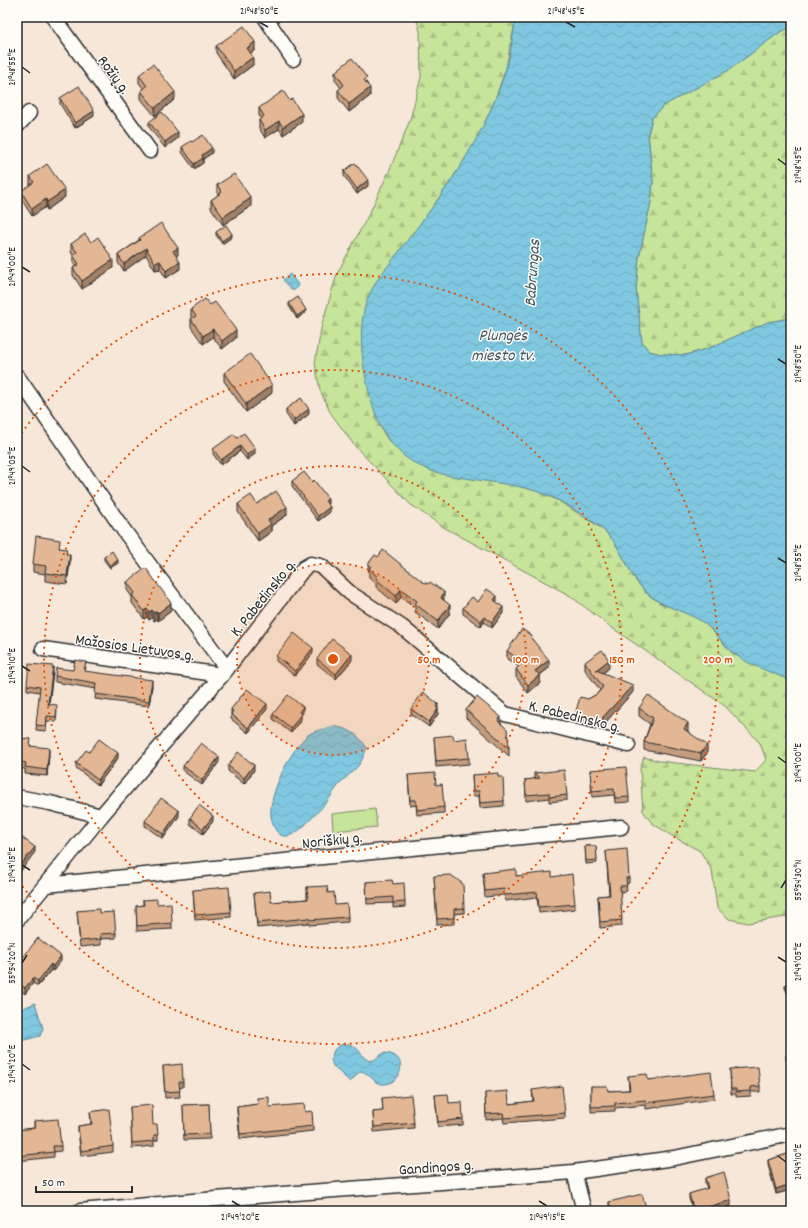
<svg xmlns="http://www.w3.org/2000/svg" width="808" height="1228" viewBox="0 0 808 1228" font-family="Dekko,sans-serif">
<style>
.forest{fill:url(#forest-firs);stroke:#798863}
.park{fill:#c7e49b;stroke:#798863}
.water{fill:url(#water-waves);stroke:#5d8998}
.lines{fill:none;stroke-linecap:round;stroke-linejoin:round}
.minor-casing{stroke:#2b2b2b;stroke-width:17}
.minor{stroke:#fdfcf7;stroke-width:14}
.wall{fill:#c49d7f;stroke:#2b2b2b}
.shaded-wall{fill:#a08068;stroke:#2b2b2b}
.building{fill:#e4b794;stroke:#2b2b2b}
.ticks{fill:none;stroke:#2b2b2b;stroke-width:1.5}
.ring{fill:none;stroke:#df570e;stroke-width:2;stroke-dasharray:2 4}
.labels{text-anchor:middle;stroke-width:3;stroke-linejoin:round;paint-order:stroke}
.street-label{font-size:16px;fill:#2b2b2b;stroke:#fdfcf7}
.water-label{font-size:17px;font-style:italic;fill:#445a61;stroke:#fdfcf7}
.centre{fill:#df570e;stroke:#fdfcf7;stroke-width:2}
.ring-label{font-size:12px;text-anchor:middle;font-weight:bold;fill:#df570e;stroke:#fdfcf7;stroke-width:3;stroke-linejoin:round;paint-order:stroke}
.neatline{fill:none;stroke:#2b2b2b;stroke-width:1.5}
.ticks-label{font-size:10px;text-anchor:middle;fill:#2b2b2b}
</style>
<defs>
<pattern id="forest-firs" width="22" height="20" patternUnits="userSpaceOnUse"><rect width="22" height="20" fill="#c7e49b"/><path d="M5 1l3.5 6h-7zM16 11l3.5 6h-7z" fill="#abc486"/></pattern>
<pattern id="water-waves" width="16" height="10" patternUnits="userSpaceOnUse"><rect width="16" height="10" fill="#7fc8e0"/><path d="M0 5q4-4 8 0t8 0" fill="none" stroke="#6eacc0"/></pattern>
</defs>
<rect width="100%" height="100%" fill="#f6e7d9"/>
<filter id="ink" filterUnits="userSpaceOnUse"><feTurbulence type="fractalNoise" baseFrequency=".025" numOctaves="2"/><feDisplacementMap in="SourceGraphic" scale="8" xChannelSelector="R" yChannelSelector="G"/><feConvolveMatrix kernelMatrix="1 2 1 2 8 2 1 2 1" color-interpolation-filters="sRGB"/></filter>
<g filter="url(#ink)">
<g class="forest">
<path d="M 416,17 L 516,17 L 506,68 L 494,102 L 481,131 L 461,166 L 429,212 L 377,281 L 367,299 L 376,419 L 387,439 L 404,456 L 537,491 L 559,501 L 601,528 L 614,540 L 636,581 L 646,593 L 660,603 L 692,615 L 705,623 L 733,654 L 791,681 L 791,916 L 748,923 L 729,919 L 717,908 L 712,870 L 700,851 L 672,836 L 652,823 L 643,811 L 640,768 L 644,757 L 659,761 L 755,772 L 766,760 L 760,743 L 725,706 L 611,627 L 569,595 L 445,528 L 411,505 L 354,445 L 330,412 L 320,390 L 315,363 L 322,324 L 337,274 L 370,212 L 390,169 L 410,120 L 421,77 L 420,31 Z"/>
<path d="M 791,27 L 791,318 L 768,322 L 707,349 L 686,355 L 661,354 L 649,351 L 642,342 L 636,289 L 639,257 L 651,202 L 653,182 L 648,134 L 652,118 L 663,106 L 729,70 L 780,32 Z"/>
</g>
<path class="park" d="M 375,809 L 377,827 L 333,831 L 332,814 Z"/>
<g class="water">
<path d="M 516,17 L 791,17 L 791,27 L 780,32 L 729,70 L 663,106 L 652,118 L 648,134 L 653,182 L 651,202 L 639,257 L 636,289 L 642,342 L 649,351 L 661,354 L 686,355 L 707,349 L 768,322 L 791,318 L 791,681 C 773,672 751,667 735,654 C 722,645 715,629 701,621 C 683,610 661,607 646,592 C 626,573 622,543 599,526 C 580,513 559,498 536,491 C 513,484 489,482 465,478 C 457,477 449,476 442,474 C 391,461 376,426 366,379 C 361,355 358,322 368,298 C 373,285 382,273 391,262 C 404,245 416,229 429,212 C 461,168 490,122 506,69 C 511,52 513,34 516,17 Z"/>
<path d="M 290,274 L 299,286 L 293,291 L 283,280 Z"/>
<path d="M 334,726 C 351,730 357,733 367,748 C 364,755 361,764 355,769 C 351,774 346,777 342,781 C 338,786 334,791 331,796 C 326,804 319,810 313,817 C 299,832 278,852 271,816 C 268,796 291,748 308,735 C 315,730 326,729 334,726 Z"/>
<path d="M 35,1003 L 43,1028 L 40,1036 L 17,1042 L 17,1011 Z"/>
<path d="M 349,1044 C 360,1047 360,1056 369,1061 L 374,1060 L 383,1053 C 411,1053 402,1086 382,1084 C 372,1083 372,1074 361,1071 C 356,1074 354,1079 350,1082 L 333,1066 L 331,1059 L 334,1050 L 340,1045 Z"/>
</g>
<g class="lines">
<defs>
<g id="minor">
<path d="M 53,17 L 150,151"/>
<path d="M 265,17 L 293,59"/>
<path d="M 17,126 L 29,113"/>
<path d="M 17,376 L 125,532 L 227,669"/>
<path d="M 43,649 L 222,675"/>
<path d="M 17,797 L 50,803 L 101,816"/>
<path d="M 46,885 L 621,827"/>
<path d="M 17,920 L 101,816 L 222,675 L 304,568 L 311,564 L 321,566 L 350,593 L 402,627 L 505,714 L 628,745"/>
<path d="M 574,1172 L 584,1211"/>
<path d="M 80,1211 L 216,1199 L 574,1172 L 674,1158 L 791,1134"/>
</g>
</defs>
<use href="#minor" class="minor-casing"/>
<use href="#minor" class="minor"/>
</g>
<g class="wall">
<path d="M 216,46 L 255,50 L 250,53 L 253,65 L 234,79 L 216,53 Z"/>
<path d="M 335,72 L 367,83 L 370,96 L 349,112 L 338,98 L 338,90 L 341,88 L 335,80 Z"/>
<path d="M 139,75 L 175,99 L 155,116 L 141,99 L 141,91 L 144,89 L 139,83 Z"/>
<path d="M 60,98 L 94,116 L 75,128 L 60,104 Z"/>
<path d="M 259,108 L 302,122 L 283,135 L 279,129 L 265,138 L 259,128 L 259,120 L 261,119 L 259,116 Z"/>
<path d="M 149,122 L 178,138 L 165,148 L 149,127 Z"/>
<path d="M 192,142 L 212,153 L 203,159 L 203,163 L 194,169 L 182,152 L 182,147 Z"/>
<path d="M 344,171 L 368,186 L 357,194 L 344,176 Z"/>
<path d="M 30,176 L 65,197 L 47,210 L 46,207 L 32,216 L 21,199 L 21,191 L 30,185 Z"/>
<path d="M 217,185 L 251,206 L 223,225 L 211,208 L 211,200 L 218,195 L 217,193 Z"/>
<path d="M 216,232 L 232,237 L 222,244 L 216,235 Z"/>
<path d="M 139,238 L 178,255 L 176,256 L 180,269 L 166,278 L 160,269 L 155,270 L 146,255 L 124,271 L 118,263 L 118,255 L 139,240 Z"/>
<path d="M 91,242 L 113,268 L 82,289 L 73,275 L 73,268 L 75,266 L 73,263 L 73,255 L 71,252 L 71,244 Z"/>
<path d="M 289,303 L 306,312 L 297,319 L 289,306 Z"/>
<path d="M 210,305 L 236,338 L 222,349 L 213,337 L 203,344 L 191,327 L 191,319 L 192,319 L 191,317 L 191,309 Z"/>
<path d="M 224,373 L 272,393 L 246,412 L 224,381 Z"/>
<path d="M 286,409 L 309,414 L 294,426 L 286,414 Z"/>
<path d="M 237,438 L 255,454 L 247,460 L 240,451 L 221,465 L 213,454 L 213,449 Z"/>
<path d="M 292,481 L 328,504 L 330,512 L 318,521 L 292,486 Z"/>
<path d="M 238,504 L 257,504 L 287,515 L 271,526 L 271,532 L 258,541 L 238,512 Z"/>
<path d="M 60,548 L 67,554 L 70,562 L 67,584 L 45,581 L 45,574 L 33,572 L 33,564 Z"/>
<path d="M 104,557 L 118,563 L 110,568 L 104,560 Z"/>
<path d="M 368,564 L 444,600 L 450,613 L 438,629 L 415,612 L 415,607 L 401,597 L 396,604 L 376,587 L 376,583 L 369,577 Z"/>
<path d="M 127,582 L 171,611 L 158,621 L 157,619 L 154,621 L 152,618 L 149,620 L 147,617 L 144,619 L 132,603 L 132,597 L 127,590 Z"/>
<path d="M 497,601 L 496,602 L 503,613 L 492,628 L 484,622 L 481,627 L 463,614 L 463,608 Z"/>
<path d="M 532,639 L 549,668 L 540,675 L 540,683 L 528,693 L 516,677 L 516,669 L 519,667 L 507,659 L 507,651 Z"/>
<path d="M 313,653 L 295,676 L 276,661 L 276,656 Z"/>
<path d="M 317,659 L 352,660 L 336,679 L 317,664 Z"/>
<path d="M 585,662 L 609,668 L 603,673 L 633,692 L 603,725 L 602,730 L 575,723 L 575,715 L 588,699 L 597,694 L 600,690 L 585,670 Z"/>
<path d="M 86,667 L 85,672 L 152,686 L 149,706 L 95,699 L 96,689 L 55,682 L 55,676 L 73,670 Z"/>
<path d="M 53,672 L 49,704 L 57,711 L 56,722 L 47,721 L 46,731 L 36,730 L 40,692 L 27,690 L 27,685 Z"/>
<path d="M 438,704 L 438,714 L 429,727 L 411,714 L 411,709 Z"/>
<path d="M 639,708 L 688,731 L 688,732 L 707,753 L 701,761 L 644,750 L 644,742 L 650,724 L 639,716 Z"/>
<path d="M 231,709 L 267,709 L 248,733 L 231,719 Z"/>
<path d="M 466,710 L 501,723 L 509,748 L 509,756 L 466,718 Z"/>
<path d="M 303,713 L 301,714 L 301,719 L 291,733 L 273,719 L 273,714 Z"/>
<path d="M 434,737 L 469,758 L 469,764 L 436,767 Z"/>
<path d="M 17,738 L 31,746 L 49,755 L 47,776 L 25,774 L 25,769 L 17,768 Z"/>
<path d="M 89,752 L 118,758 L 98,785 L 76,768 L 76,763 Z"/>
<path d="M 219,762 L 202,785 L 183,771 L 183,766 Z"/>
<path d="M 228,766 L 254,770 L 244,784 L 228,771 Z"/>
<path d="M 590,770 L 629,797 L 629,802 L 615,803 L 614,795 L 592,797 Z"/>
<path d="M 534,773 L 567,795 L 567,800 L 549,802 L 549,798 L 526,801 L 525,780 L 535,779 L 534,778 Z"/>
<path d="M 408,775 L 436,785 L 444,807 L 444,813 L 417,815 L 416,805 L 410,806 Z"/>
<path d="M 472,775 L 498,777 L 504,801 L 504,806 L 480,808 L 479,796 L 473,796 Z"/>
<path d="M 179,816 L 163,839 L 145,826 L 145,821 Z"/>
<path d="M 190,818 L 213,821 L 203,834 L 190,824 Z"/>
<path d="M 585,846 L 596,846 L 597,863 L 586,864 Z"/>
<path d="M 606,851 L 629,878 L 629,883 L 626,884 L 627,891 L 620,892 L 622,926 L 600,928 L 598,896 L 609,895 Z"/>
<path d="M 483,873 L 516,876 L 552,877 L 575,904 L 575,909 L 539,913 L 537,897 L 505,901 L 504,895 L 485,897 Z"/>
<path d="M 434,876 L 464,908 L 464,913 L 454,914 L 454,924 L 437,925 Z"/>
<path d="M 366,882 L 393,884 L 405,902 L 405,907 L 393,908 L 393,903 L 367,904 Z"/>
<path d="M 307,887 L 328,893 L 335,905 L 348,917 L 348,922 L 309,925 L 309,923 L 257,928 L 254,893 L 271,902 L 307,899 Z"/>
<path d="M 193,890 L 231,912 L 231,917 L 195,920 Z"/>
<path d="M 143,900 L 157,904 L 172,923 L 172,929 L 137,931 L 136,906 L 143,905 Z"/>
<path d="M 77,911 L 99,913 L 116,933 L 116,938 L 101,939 L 101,945 L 80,947 Z"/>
<path d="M 61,961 L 53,971 L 51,970 L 38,986 L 33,983 L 25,994 L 17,987 L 17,965 Z"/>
<path d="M 791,982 L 791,1000 L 785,988 L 785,985 Z"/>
<path d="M 791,1034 L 791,1048 L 787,1041 L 787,1036 Z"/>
<path d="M 791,1052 L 791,1069 L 786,1060 L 786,1055 Z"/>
<path d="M 163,1066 L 183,1082 L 183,1087 L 179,1088 L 180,1097 L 165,1098 Z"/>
<path d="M 730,1069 L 760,1086 L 760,1092 L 751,1092 L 751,1096 L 736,1097 L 736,1094 L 731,1094 Z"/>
<path d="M 628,1076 L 714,1094 L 714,1099 L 646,1109 L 646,1105 L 615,1108 L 615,1111 L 591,1112 L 591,1086 L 608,1091 L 629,1090 Z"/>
<path d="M 532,1090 L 565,1113 L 565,1118 L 504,1123 L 503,1118 L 486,1120 L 485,1093 L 509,1104 L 533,1101 Z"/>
<path d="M 435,1095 L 449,1103 L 463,1119 L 463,1125 L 438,1127 Z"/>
<path d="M 257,1098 L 269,1107 L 313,1126 L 313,1131 L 240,1139 L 237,1112 L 237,1107 L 258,1104 Z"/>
<path d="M 382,1098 L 414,1123 L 414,1128 L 374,1132 L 373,1112 L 383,1111 Z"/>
<path d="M 209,1104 L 210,1139 L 184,1140 L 183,1105 Z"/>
<path d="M 130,1107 L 153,1125 L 158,1135 L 158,1140 L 154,1141 L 154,1146 L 132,1148 Z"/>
<path d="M 90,1112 L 113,1146 L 113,1152 L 81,1156 L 78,1131 L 78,1126 L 91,1124 Z"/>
<path d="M 34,1121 L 61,1146 L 61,1151 L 54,1152 L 54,1157 L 17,1161 L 17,1130 L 34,1128 Z"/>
<path d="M 791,1153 L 791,1190 L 776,1194 L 768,1165 L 768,1160 Z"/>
<path d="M 705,1178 L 731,1206 L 713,1211 L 693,1211 L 689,1199 L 689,1194 L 707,1189 L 705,1183 Z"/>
<path d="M 609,1202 L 647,1211 L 610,1211 L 609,1207 Z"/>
</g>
<g class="shaded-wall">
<path d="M 255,42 L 255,50 L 247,56 L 247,48 Z"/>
<path d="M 253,57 L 253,65 L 234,79 L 234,71 Z"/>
<path d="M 370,88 L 370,96 L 349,112 L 349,104 Z"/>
<path d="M 175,92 L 175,99 L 155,116 L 155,108 Z"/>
<path d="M 21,102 L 21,107 L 17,113 L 17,107 Z"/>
<path d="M 94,111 L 94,116 L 75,128 L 75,123 Z"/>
<path d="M 302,114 L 302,122 L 283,135 L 283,127 Z"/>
<path d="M 279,121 L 279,129 L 265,138 L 265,130 Z"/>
<path d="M 178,132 L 178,138 L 165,148 L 165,142 Z"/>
<path d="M 212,148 L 212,153 L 203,159 L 203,163 L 194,169 L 194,164 L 202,155 Z"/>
<path d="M 368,180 L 368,186 L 357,194 L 357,189 Z"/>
<path d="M 65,190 L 65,197 L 47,210 L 47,202 Z"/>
<path d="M 251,198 L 251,206 L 223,225 L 223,217 Z"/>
<path d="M 46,199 L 46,207 L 32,216 L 32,209 Z"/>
<path d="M 232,234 L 232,237 L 222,244 L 222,241 Z"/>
<path d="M 146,248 L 146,255 L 124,271 L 124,264 Z"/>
<path d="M 178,248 L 178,255 L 173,259 L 173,251 Z"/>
<path d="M 113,260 L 113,268 L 82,289 L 82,281 Z"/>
<path d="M 160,261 L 160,269 L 155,270 L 155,263 Z"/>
<path d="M 180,262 L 180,269 L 166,278 L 166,271 Z"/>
<path d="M 306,310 L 306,312 L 297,319 L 297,316 Z"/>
<path d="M 213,329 L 213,337 L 203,344 L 203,336 Z"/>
<path d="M 236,330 L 236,338 L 222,349 L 222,341 Z"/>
<path d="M 272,385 L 272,393 L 246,412 L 246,404 Z"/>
<path d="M 309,409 L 309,414 L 294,426 L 294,420 Z"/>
<path d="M 240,446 L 240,451 L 221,465 L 221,460 Z"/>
<path d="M 255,448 L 255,454 L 247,460 L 247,455 Z"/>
<path d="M 328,499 L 328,504 L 325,506 L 325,501 Z"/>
<path d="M 287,507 L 287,515 L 271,526 L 271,532 L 258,541 L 258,533 L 268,520 Z"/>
<path d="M 330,507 L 330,512 L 318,521 L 318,516 Z"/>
<path d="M 70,554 L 70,562 L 67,584 L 67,576 Z"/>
<path d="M 118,560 L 118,563 L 110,568 L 110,566 Z"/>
<path d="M 401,589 L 401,597 L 396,604 L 396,596 Z"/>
<path d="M 444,592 L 444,600 L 441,598 Z"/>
<path d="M 497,596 L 497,601 L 494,606 L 494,600 Z"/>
<path d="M 171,603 L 171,611 L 158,621 L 158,613 Z"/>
<path d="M 450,605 L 450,613 L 438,629 L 438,621 Z"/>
<path d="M 503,607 L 503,613 L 492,628 L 492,622 Z"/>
<path d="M 147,609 L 147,617 L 144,619 L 144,611 Z"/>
<path d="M 152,610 L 152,618 L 149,620 L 149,612 Z"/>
<path d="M 157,611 L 157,619 L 154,621 L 154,613 Z"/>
<path d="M 484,617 L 484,622 L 481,627 L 481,621 Z"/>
<path d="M 313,648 L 313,653 L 295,676 L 295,671 Z"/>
<path d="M 352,654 L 352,660 L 336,679 L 336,674 Z"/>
<path d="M 549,660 L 549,668 L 535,679 L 535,671 Z"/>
<path d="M 609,660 L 609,668 L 596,678 L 596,670 Z"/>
<path d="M 53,666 L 53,672 L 48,710 L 48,704 Z"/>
<path d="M 540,675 L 540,683 L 528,693 L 528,685 Z"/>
<path d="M 152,680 L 152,686 L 149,706 L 149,701 Z"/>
<path d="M 633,685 L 633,692 L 603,725 L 602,730 L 602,722 L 603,717 Z"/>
<path d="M 267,704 L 267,709 L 248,733 L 248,728 Z"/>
<path d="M 303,707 L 303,713 L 301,714 L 301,719 L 291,733 L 291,728 L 299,712 Z"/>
<path d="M 438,709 L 438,714 L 429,727 L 429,722 Z"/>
<path d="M 501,717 L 501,725 L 498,721 Z"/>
<path d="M 688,723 L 688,731 L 684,737 L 684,729 Z"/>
<path d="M 707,745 L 707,753 L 701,761 L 701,753 Z"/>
<path d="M 49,748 L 49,755 L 47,776 L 47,770 Z"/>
<path d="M 118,753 L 118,758 L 98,785 L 98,780 Z"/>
<path d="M 219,757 L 219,762 L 202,785 L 202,780 Z"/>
<path d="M 254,765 L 254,770 L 244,784 L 244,778 Z"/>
<path d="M 179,811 L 179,816 L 163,839 L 163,834 Z"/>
<path d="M 213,816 L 213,821 L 203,834 L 203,829 Z"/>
<path d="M 35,847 L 35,852 L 17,876 L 17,870 Z"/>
<path d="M 61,956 L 61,961 L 53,971 L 53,966 Z"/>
<path d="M 51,964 L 51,970 L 38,986 L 38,981 Z"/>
<path d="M 33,978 L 33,983 L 25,994 L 25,988 Z"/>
<path d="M 791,1184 L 791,1190 L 776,1194 L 776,1189 Z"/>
<path d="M 731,1200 L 731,1206 L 713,1211 L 694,1211 Z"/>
</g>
<g class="building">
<path d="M 244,26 L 255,42 L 247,48 L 253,57 L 234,71 L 216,46 Z"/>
<path d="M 352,58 L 367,78 L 364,80 L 370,88 L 349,104 L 338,90 L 344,85 L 335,72 Z"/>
<path d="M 153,64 L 175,92 L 155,108 L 141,91 L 147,86 L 139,75 Z"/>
<path d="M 79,86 L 94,111 L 75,123 L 60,98 Z"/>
<path d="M 283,91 L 290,101 L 292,99 L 302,114 L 283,127 L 279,121 L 265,130 L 259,120 L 264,116 L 259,108 Z"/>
<path d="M 17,99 L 21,102 L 17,107 Z"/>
<path d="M 162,112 L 178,132 L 165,142 L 149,122 Z"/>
<path d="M 203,135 L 212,148 L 202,155 L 203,158 L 194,164 L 182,147 L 191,141 L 192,142 Z"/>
<path d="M 355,163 L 368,180 L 357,189 L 344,171 Z"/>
<path d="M 47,164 L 65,190 L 47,202 L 46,199 L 32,209 L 21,191 L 34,182 L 30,176 Z"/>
<path d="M 234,174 L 251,198 L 223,217 L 211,200 L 222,192 L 217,185 Z"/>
<path d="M 161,223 L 178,248 L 173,251 L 180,262 L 166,271 L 160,261 L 155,263 L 146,248 L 124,264 L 118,255 L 140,240 L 139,238 Z"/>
<path d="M 226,225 L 232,234 L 222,241 L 216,232 Z"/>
<path d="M 85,234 L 91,242 L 98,237 L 113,260 L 82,281 L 73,268 L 79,264 L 73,255 L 77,252 L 71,244 Z"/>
<path d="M 298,297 L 306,310 L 297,316 L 289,303 Z"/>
<path d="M 205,299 L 210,305 L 215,302 L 236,330 L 222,341 L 213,329 L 203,336 L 191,319 L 196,316 L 191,309 Z"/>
<path d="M 250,354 L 272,385 L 246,404 L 224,373 Z"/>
<path d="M 301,398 L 309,409 L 294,420 L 286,409 Z"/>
<path d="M 244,433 L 255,448 L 247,455 L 240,446 L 221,460 L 213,449 L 234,434 L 237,438 Z"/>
<path d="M 304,472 L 312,482 L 314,480 L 328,499 L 325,501 L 330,507 L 318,516 L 292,481 Z"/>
<path d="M 276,491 L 287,507 L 268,520 L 271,524 L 258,533 L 238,504 L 251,495 L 257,504 Z"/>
<path d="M 36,536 L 60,540 L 59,548 L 67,549 L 66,554 L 70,554 L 67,576 L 45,573 L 46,566 L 33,564 Z"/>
<path d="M 383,550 L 423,582 L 428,584 L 430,582 L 444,592 L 441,598 L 450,605 L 438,621 L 415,604 L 417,601 L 401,589 L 396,596 L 376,579 L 378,577 L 369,569 L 371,566 L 368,564 L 375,555 L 378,557 Z"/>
<path d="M 112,551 L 118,560 L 110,566 L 104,557 Z"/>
<path d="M 146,568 L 171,603 L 158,613 L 157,611 L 154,613 L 152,610 L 149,612 L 147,609 L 144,611 L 132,595 L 135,593 L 127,582 Z"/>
<path d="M 487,589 L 497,596 L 494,600 L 503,607 L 492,622 L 484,617 L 481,621 L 463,608 L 472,597 L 478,602 Z"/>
<path d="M 522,629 L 532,636 L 531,638 L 549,660 L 535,671 L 540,675 L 528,685 L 516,669 L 523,662 L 507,651 Z"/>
<path d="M 294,633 L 313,648 L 295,671 L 276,656 Z"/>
<path d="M 332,639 L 352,654 L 336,674 L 317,659 Z"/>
<path d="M 602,650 L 609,660 L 596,670 L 633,685 L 603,717 L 602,722 L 575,715 L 580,697 L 588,699 L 597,694 L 603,687 L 585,662 Z"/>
<path d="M 75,660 L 86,662 L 84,671 L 152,680 L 149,701 L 95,694 L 96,683 L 55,676 L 56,668 L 73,670 Z"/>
<path d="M 29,664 L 53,666 L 48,704 L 57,705 L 56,717 L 47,716 L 46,726 L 36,725 L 40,687 L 27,685 Z"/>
<path d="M 247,689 L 267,704 L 248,728 L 231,714 L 233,711 L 231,709 Z"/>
<path d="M 423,692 L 438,704 L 436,707 L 438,709 L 429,722 L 411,709 Z"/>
<path d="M 288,695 L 303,707 L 299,712 L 301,714 L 291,728 L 273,714 Z"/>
<path d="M 648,695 L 688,723 L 684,729 L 707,745 L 701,753 L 644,742 L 653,718 L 639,708 Z"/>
<path d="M 477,697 L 501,717 L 498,721 L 507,729 L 509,748 L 466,710 Z"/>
<path d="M 453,735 L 454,740 L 467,738 L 469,758 L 436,761 L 434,737 Z"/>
<path d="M 17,738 L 31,739 L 30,746 L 49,748 L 47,770 L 25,767 L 26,763 L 17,761 Z"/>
<path d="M 99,739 L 118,753 L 98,780 L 76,763 L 86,750 L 89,752 Z"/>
<path d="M 201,743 L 219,757 L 202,780 L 183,766 Z"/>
<path d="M 238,752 L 254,765 L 244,778 L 228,766 Z"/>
<path d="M 626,767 L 629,797 L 615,798 L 614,789 L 592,791 L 590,770 Z"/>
<path d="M 564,770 L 567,795 L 549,797 L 549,793 L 526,795 L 525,780 L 540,778 L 534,773 Z"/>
<path d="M 435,773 L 436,785 L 442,784 L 444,807 L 417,810 L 416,800 L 410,800 L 408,775 Z"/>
<path d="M 498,773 L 498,777 L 503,777 L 504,801 L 480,803 L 479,791 L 473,791 L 472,775 Z"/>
<path d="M 161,798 L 179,811 L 163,834 L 145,821 Z"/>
<path d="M 199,805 L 213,816 L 203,829 L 190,818 Z"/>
<path d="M 17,834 L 35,847 L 17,870 Z"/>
<path d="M 585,846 L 596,846 L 597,860 L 586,861 Z"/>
<path d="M 627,849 L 629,878 L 626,878 L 627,886 L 620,886 L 622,920 L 600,922 L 598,896 L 610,895 L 606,851 Z"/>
<path d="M 516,869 L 516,876 L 552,872 L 552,877 L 572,874 L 575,904 L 539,907 L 537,892 L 505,895 L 504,889 L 485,891 L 483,873 Z"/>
<path d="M 451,875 L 463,884 L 464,908 L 454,909 L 454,918 L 437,919 L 434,876 Z"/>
<path d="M 392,880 L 393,884 L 404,883 L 405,902 L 393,903 L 393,897 L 367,899 L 366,882 Z"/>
<path d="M 327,886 L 328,893 L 334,892 L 335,905 L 347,904 L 348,917 L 309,920 L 309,918 L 257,923 L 254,893 L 270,891 L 271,902 L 308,899 L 307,887 Z"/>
<path d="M 229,887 L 231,912 L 195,915 L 193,890 Z"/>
<path d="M 157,899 L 157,904 L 171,903 L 172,923 L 137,926 L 136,906 L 144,905 L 143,900 Z"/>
<path d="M 99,909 L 99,913 L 114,912 L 116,933 L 100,934 L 101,939 L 80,941 L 77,911 Z"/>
<path d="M 38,938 L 61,956 L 53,966 L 51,964 L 38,981 L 33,978 L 25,988 L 17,982 L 17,965 Z"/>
<path d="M 791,982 L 791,997 L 785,985 Z"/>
<path d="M 791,1034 L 791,1043 L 787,1036 Z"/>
<path d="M 791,1052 L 791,1064 L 786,1055 Z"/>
<path d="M 182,1064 L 183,1082 L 179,1082 L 180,1091 L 165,1092 L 163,1066 Z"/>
<path d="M 758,1067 L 760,1086 L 751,1087 L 751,1091 L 736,1092 L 736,1089 L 731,1089 L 730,1069 Z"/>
<path d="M 711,1072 L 714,1094 L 646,1103 L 646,1100 L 615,1103 L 615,1106 L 591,1107 L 591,1086 L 607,1086 L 608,1091 L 630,1090 L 628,1076 L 647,1074 L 648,1080 Z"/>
<path d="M 562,1086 L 565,1113 L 504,1118 L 503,1113 L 486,1114 L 485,1093 L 508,1091 L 509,1104 L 534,1101 L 532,1090 Z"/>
<path d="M 448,1094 L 449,1103 L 462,1102 L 463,1119 L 438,1122 L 435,1095 Z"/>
<path d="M 411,1095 L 414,1123 L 374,1127 L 373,1112 L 383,1111 L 382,1098 Z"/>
<path d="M 269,1097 L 269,1107 L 304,1104 L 305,1112 L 312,1111 L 313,1126 L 240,1134 L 237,1107 L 258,1104 L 257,1098 Z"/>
<path d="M 209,1104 L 210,1134 L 184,1135 L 183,1105 Z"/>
<path d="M 152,1105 L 153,1125 L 157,1124 L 158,1135 L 154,1135 L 154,1141 L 132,1143 L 130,1107 Z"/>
<path d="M 109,1109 L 113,1146 L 81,1151 L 78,1126 L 92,1124 L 90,1112 Z"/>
<path d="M 58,1119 L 61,1146 L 53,1146 L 54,1152 L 17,1156 L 17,1130 L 35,1128 L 34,1121 Z"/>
<path d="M 791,1153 L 791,1184 L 776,1189 L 768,1160 Z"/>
<path d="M 724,1172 L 731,1200 L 694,1211 L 689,1194 L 708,1188 L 705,1178 Z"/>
<path d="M 642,1194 L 647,1211 L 611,1211 L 609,1202 Z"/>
</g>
</g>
<path class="ticks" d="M 259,22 L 268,27M 566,22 L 575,27M 22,67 L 30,73M 778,159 L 786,165M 22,267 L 30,272M 778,359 L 786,364M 22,466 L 30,472M 778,558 L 786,563M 22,666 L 30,671M 778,757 L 786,763M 22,865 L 30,870M 781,888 L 786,880M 778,957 L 786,962M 22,963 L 27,955M 22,1064 L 30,1070M 778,1156 L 786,1162M 232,1201 L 240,1206M 539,1201 L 547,1206"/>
<circle cx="333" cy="659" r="96" fill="#df570e" fill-opacity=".12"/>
<g class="ring">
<circle cx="333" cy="659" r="96"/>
<circle cx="333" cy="659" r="193"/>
<circle cx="333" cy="659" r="289"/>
<path d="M18 438A385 385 0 1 1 18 880"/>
</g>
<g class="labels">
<g class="street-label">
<text transform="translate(115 74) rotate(54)" y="6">Rožių g.</text>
<text transform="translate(262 597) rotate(-51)" y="6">K. Pabedinsko g.</text>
<text transform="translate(135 646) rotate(8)" y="6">Mažosios Lietuvos g.</text>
<text transform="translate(575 715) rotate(14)" y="6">K. Pabedinsko g.</text>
<text transform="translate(332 839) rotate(-6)" y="6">Noriškių g.</text>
<text transform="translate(436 1166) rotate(-4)" y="6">Gandingos g.</text>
</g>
<g class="water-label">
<text transform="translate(531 273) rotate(-86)" y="6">Babrungas</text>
<text x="503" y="340">Plungės<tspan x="503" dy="20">miesto tv.</tspan></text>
</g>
</g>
<circle cx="333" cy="659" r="6" class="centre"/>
<g class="ring-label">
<text x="429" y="663">50 m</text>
<text x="526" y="663">100 m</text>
<text x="622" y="663">150 m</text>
<text x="718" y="663">200 m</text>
</g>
<rect width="808" height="1228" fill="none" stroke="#fdfcf7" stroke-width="44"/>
<path d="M36 1186v6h96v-6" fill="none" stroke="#2b2b2b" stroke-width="2"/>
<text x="42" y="1186" font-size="12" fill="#2b2b2b" stroke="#fdfcf7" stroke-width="3" paint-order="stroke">50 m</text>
<rect x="22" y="22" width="764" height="1184" class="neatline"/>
<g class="ticks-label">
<text x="259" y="14">21°48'50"E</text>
<text x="566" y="14">21°48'45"E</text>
<text transform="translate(11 67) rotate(-90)" y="4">21°48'55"E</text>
<text transform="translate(797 165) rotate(-90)" y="4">21°48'45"E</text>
<text transform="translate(11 267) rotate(-90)" y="4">21°49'00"E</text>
<text transform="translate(797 364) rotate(-90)" y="4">21°48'50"E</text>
<text transform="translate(11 466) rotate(-90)" y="4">21°49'05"E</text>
<text transform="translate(797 563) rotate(-90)" y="4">21°48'55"E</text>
<text transform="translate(11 666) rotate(-90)" y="4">21°49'10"E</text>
<text transform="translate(797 763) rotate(-90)" y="4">21°49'00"E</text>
<text transform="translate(11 865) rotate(-90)" y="4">21°49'15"E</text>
<text transform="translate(797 880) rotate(-90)" y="4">55°54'30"N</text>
<text transform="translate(797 962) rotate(-90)" y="4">21°49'05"E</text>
<text transform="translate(11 963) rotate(-90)" y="4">55°54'20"N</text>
<text transform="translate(11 1064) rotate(-90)" y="4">21°49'20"E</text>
<text transform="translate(797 1162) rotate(-90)" y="4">21°49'10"E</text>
<text x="240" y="1220">21°49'20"E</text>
<text x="547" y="1220">21°49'15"E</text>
</g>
</svg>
